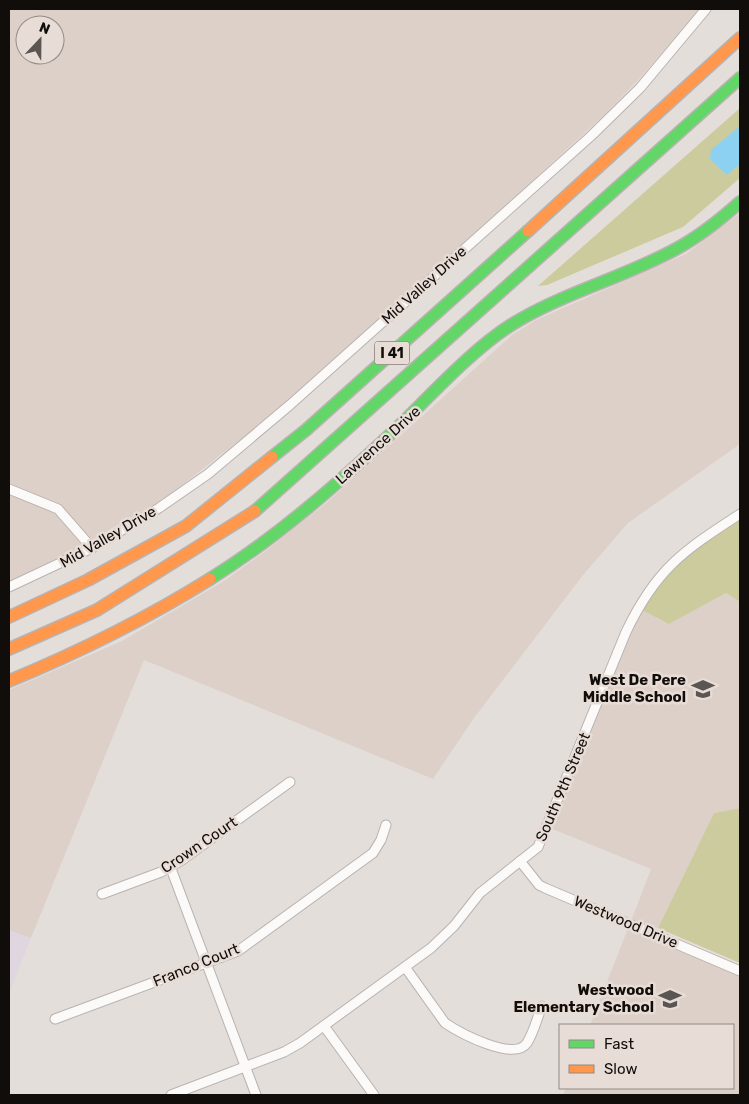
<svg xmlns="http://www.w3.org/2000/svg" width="749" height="1104" viewBox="0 0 749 1104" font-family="Rubik,sans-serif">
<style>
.commercial{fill:#dfd6e0}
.built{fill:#ddd0c9;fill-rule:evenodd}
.green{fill:#cccb9e}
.water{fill:#8cd1f1}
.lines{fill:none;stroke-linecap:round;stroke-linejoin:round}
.street-casing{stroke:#b8b3b0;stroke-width:11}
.fast-casing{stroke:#b8b3b0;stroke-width:14}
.slow-casing{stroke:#b8b3b0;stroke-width:14}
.street{stroke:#fbfaf9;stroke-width:9}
.fast{stroke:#63d668;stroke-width:11}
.slow{stroke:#ff974d;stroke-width:11}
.labels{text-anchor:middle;stroke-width:5;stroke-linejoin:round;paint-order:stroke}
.shield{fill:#e8ddd6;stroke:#524b48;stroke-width:1}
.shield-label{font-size:14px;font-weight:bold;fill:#110d0b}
.street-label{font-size:15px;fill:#110d0b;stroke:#e8ddd6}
.poi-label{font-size:15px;font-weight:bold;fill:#110d0b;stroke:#e8ddd6;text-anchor:end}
</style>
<rect width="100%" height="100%" fill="#e4deda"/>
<path class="commercial" d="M 9,930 L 31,938 L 9,993 Z"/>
<g class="built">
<path d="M 9,9 L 700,9 L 641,77 L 605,114 L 454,253 L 270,416 L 167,497 L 68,553 L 9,581 ZM 25,25 L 55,25 L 55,55 L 25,55 Z"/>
<path d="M 740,213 L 740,444 L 628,523 L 583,575 L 474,718 L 433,779 L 144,660 L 31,938 L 9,930 L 9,690 L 122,641 L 224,581 L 267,550 L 325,504 L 512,335 L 536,320 L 686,254 Z"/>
<path d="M 726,593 L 740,602 L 740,808 L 714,813 L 658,928 L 631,921 L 651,869 L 550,828 L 640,609 L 669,624 Z"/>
<path d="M 629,926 L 740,973 L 740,1095 L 563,1095 L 566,1088 L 733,1088 L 733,1025 L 590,1025 Z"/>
</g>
<g class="green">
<path d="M 740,108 L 740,178 L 683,227 L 547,285 L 538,286 Z"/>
<path d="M 740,519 L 740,602 L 726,593 L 669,624 L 640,609 L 675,564 Z"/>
<path d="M 740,808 L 740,963 L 658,928 L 714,813 Z"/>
</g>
<path class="water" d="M 740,126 L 740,164 L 727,175 L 710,159 L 711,150 Z"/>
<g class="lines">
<defs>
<g id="street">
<path d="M 9,489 L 58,509 L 92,548"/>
<path d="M 9,587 L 92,548 L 159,508 L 208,474 L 291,404 L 591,136 L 640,88 L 706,9"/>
<path d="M 520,861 L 539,885 L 545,888 L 740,971"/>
<path d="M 170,866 L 256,1095"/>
<path d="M 102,894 L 161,872 L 182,860 L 290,782"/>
<path d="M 405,967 L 445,1023 C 460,1033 514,1062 527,1043 C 534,1032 537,1018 542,1006"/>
<path d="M 55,1019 L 238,951 L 373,853 L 381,840 L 386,825"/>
<path d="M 324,1026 L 374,1095"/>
<path d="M 171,1095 L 284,1052 L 300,1043 L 431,948 L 454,926 L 480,893 L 538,847 L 626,632 C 656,569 683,551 740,514"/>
</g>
<g id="fast">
<path d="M 272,457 L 306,430 L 528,231"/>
<path d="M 255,511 L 740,78"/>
<path d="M 210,579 C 279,536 340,482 398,427 C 431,395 473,349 511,325 C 562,293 623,278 676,249 C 700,236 720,220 740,202"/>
</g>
<g id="slow">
<path d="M 528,231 L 740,38"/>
<path d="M 9,617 L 88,580 L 186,526 L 272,457"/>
<path d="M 9,649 L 97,610 L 255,511"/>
<path d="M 9,681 C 79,652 146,619 210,579"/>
</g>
</defs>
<use href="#street" class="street-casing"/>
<use href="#fast" class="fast-casing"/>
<use href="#slow" class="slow-casing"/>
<use href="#street" class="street"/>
<use href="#fast" class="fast"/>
<use href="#slow" class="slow"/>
</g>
<defs>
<symbol id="school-bare" viewBox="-9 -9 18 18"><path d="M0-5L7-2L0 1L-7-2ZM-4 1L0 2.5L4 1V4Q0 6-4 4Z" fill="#5b5653" stroke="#e8ddd6" stroke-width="2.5" paint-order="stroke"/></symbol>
</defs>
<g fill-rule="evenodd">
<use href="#school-bare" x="687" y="673" width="32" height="32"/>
<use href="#school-bare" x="654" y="983" width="32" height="32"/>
</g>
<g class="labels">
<rect class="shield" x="374.5" y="341.5" width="35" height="23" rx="4"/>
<g class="shield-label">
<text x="392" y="358">I 41</text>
</g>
<g class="street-label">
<text transform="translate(424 285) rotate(-42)" y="5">Mid Valley Drive</text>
<text transform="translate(378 445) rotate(-42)" y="5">Lawrence Drive</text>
<text transform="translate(108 537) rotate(-30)" y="5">Mid Valley Drive</text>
<text transform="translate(563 787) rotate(-67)" y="5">South 9th Street</text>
<text transform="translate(199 845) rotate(-34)" y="5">Crown Court</text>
<text transform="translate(626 922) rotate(23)" y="5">Westwood Drive</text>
<text transform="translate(196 965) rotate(-22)" y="5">Franco Court</text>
</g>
<g class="poi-label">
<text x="686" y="685">West De Pere<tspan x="686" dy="17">Middle School</tspan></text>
<text x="654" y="995">Westwood<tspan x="654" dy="17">Elementary School</tspan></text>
</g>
</g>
<rect width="749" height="1104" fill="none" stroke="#110d0b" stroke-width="20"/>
<rect x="559" y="1024" width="175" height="65" fill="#e8ddd6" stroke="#928a85"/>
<rect x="569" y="1040" width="25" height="8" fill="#63d668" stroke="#928a85"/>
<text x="604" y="1049" font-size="15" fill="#110d0b">Fast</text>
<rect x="569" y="1065" width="25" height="8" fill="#ff974d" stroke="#928a85"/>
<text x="604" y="1074" font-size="15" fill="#110d0b">Slow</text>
<g transform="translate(40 40) rotate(22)"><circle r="24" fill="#e8ddd6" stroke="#928a85"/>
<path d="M0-4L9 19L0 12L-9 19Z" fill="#5b5653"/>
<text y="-8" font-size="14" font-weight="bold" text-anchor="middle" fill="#110d0b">N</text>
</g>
</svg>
